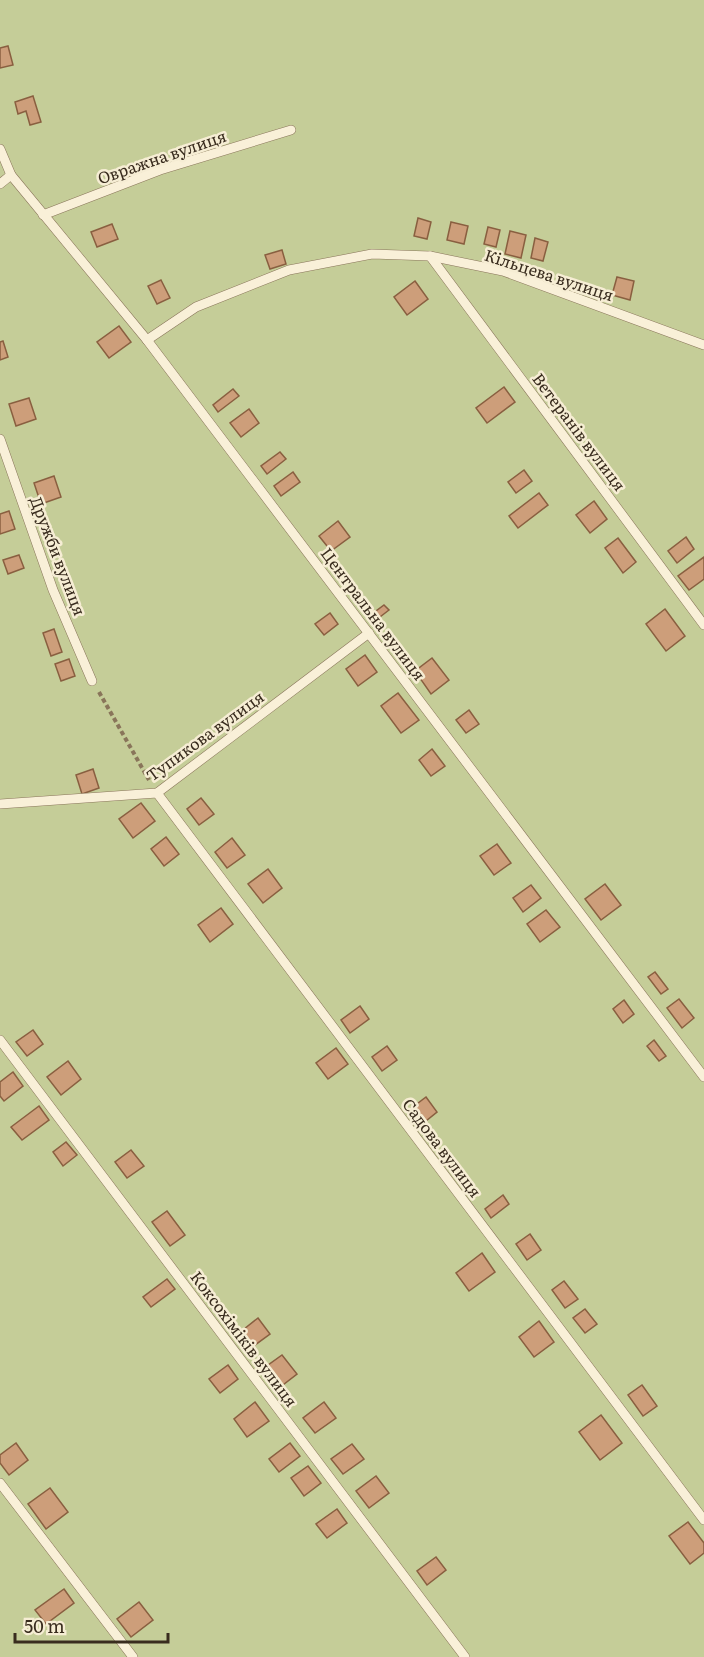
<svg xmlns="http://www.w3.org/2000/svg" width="704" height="1657" viewBox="0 0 704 1657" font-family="Literata,serif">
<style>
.green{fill:#c5cd98}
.building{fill:#cd9e7a;stroke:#895f40;stroke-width:1.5}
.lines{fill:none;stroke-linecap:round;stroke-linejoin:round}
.lane-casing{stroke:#89755a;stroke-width:10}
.path{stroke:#89755a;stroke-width:4;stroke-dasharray:4.5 3;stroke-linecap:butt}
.lane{stroke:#f9f0d8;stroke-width:9}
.labels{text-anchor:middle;stroke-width:5;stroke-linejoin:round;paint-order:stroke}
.street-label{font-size:16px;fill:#392c1e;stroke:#f6edd4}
</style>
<rect width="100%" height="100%" fill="#eee3c4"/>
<rect class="green" x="0" y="0" width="704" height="1657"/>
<g class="building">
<path d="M 8,46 L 13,65 L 0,68 L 0,48 Z"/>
<path d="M 33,96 L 41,122 L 30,125 L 26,111 L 18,114 L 15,102 Z"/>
<path d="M 418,218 L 431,222 L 427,239 L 414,236 Z"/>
<path d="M 451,222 L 468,226 L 464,244 L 447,240 Z"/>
<path d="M 112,224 L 118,239 L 97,247 L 91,232 Z"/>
<path d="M 488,227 L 500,230 L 496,247 L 484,244 Z"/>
<path d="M 510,231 L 526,235 L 521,258 L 505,254 Z"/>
<path d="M 535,238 L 548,242 L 543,261 L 531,258 Z"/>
<path d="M 282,250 L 286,264 L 270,269 L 265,255 Z"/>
<path d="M 617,277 L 634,281 L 630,300 L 612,295 Z"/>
<path d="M 161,280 L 170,298 L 157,304 L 148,286 Z"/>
<path d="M 415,281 L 428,299 L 407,315 L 394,297 Z"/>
<path d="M 119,326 L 131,342 L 109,358 L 97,342 Z"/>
<path d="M 3,341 L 8,357 L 0,360 L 0,342 Z"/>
<path d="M 504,387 L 515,402 L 487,423 L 476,408 Z"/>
<path d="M 233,389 L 239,396 L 218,412 L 213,405 Z"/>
<path d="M 29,398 L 36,419 L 16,426 L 9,404 Z"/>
<path d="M 249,409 L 259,423 L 241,437 L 230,423 Z"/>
<path d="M 280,452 L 286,459 L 267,474 L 261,466 Z"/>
<path d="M 524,470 L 532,481 L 516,493 L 508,482 Z"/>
<path d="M 293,472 L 300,482 L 281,496 L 274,486 Z"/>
<path d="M 54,476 L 61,497 L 41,504 L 34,483 Z"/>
<path d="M 539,493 L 548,505 L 518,528 L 509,516 Z"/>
<path d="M 594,501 L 607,519 L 590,533 L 576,515 Z"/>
<path d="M 9,511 L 15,529 L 0,534 L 0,514 Z"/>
<path d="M 338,521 L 350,537 L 331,551 L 319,536 Z"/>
<path d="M 686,537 L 694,549 L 677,563 L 668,551 Z"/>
<path d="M 618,538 L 636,562 L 623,573 L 605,548 Z"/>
<path d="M 19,555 L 24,568 L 8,574 L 3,560 Z"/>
<path d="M 704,557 L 704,579 L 689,590 L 678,576 Z"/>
<path d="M 384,605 L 389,610 L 376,620 L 372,614 Z"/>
<path d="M 665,609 L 685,636 L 666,651 L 646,624 Z"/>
<path d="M 330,613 L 338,624 L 324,635 L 315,624 Z"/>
<path d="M 54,629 L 62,652 L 51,656 L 43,633 Z"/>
<path d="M 365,655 L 377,672 L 358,686 L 346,669 Z"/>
<path d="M 432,658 L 449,680 L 431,694 L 415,671 Z"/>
<path d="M 69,659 L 75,676 L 61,681 L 55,664 Z"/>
<path d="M 398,693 L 419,720 L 401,733 L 381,706 Z"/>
<path d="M 469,710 L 479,724 L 466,733 L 456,720 Z"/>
<path d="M 432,749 L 445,766 L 431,776 L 419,760 Z"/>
<path d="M 93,769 L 99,788 L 82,794 L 76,775 Z"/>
<path d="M 201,798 L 214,814 L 199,825 L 187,809 Z"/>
<path d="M 141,803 L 155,821 L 133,838 L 119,819 Z"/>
<path d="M 166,837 L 179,854 L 164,866 L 151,849 Z"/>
<path d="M 232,838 L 245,855 L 227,868 L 215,852 Z"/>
<path d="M 497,844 L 511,863 L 494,875 L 480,856 Z"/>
<path d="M 268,869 L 282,888 L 263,903 L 248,884 Z"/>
<path d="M 605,884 L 621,905 L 601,920 L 585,899 Z"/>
<path d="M 531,885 L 541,898 L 523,912 L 513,898 Z"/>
<path d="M 221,908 L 233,924 L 210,942 L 198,925 Z"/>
<path d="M 546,910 L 560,927 L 540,942 L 527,924 Z"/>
<path d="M 655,972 L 668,989 L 661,994 L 648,977 Z"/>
<path d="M 679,999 L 694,1018 L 682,1028 L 667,1008 Z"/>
<path d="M 624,1000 L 634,1014 L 623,1023 L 613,1009 Z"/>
<path d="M 360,1006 L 369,1019 L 350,1033 L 341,1020 Z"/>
<path d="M 33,1030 L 43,1044 L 27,1056 L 16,1042 Z"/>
<path d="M 654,1040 L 666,1056 L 659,1061 L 647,1046 Z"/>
<path d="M 387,1046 L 397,1060 L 382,1071 L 372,1057 Z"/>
<path d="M 336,1048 L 348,1064 L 328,1079 L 316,1063 Z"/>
<path d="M 68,1061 L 81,1079 L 61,1095 L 47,1077 Z"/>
<path d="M 13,1072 L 23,1086 L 4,1101 L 0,1096 L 0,1082 Z"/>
<path d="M 426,1097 L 437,1112 L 421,1125 L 409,1110 Z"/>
<path d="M 39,1106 L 49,1120 L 22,1140 L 11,1127 Z"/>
<path d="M 66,1142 L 77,1155 L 63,1166 L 53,1152 Z"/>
<path d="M 131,1150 L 144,1166 L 127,1178 L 115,1162 Z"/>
<path d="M 503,1195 L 509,1204 L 491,1218 L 485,1209 Z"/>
<path d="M 167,1211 L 185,1235 L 170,1246 L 152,1222 Z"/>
<path d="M 530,1234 L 541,1250 L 527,1260 L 516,1244 Z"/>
<path d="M 482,1253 L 495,1272 L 469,1291 L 456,1273 Z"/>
<path d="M 167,1279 L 175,1289 L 151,1307 L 143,1297 Z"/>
<path d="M 564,1281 L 578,1299 L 565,1308 L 552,1290 Z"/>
<path d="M 585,1309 L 597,1324 L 585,1333 L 573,1318 Z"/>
<path d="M 258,1318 L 270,1334 L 251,1348 L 239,1333 Z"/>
<path d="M 539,1321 L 554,1342 L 534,1357 L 519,1337 Z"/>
<path d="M 282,1355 L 297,1374 L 279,1388 L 264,1368 Z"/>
<path d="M 228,1365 L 238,1379 L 220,1393 L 209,1379 Z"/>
<path d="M 642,1385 L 657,1406 L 643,1416 L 628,1395 Z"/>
<path d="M 255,1402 L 269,1421 L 247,1437 L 234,1419 Z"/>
<path d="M 324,1402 L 336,1418 L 315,1433 L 303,1418 Z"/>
<path d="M 601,1415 L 622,1443 L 600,1460 L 579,1432 Z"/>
<path d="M 16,1443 L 28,1460 L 9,1475 L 0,1463 L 0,1455 Z"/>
<path d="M 290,1443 L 300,1456 L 279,1472 L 269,1459 Z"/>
<path d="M 352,1444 L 364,1459 L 343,1474 L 331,1459 Z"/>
<path d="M 308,1466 L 321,1483 L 304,1496 L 291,1478 Z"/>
<path d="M 376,1476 L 389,1493 L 369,1508 L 356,1491 Z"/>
<path d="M 50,1488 L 68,1512 L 46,1529 L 28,1504 Z"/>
<path d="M 337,1509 L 347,1523 L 327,1538 L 316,1524 Z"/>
<path d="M 688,1522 L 704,1543 L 704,1553 L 690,1564 L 669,1536 Z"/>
<path d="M 436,1557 L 446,1570 L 427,1585 L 417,1571 Z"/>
<path d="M 64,1589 L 74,1603 L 46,1624 L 35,1610 Z"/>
<path d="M 139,1602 L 153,1620 L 131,1637 L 117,1619 Z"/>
</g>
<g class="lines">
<defs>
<g id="lane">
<path d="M 0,149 L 11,175 L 147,340 L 704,1077"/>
<path d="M 0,184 L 11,175"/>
<path d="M 43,215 L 160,170 L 291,130"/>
<path d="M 430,256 L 704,625"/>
<path d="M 147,340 L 196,307 L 289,270 L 372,254 L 430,256 L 503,271 L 704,345"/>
<path d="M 0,439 L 53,590 L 92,681"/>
<path d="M 157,793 L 704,1520"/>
<path d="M 0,804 L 157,793 L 369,633"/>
<path d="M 0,1040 L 465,1657"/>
<path d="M 0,1483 L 133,1657"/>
</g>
</defs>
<use href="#lane" class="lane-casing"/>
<path class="path" d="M 99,692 L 149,780"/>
<use href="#lane" class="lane"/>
</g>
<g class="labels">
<g class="street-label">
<text transform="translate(162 157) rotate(-19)" y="6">Овражна вулиця</text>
<text transform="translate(549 275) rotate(18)" y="6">Кільцева вулиця</text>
<text transform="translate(579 432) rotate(53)" y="6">Ветеранів вулиця</text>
<text transform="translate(58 556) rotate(69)" y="6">Дружби вулиця</text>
<text transform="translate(373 614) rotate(53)" y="6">Центральна вулиця</text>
<text transform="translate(205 736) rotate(-36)" y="6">Тупикова вулиця</text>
<text transform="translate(442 1148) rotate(53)" y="6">Садова вулиця</text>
<text transform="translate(244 1339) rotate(53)" y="6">Коксохіміків вулиця</text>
</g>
</g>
<path d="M15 1633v9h153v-9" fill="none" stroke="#392c1e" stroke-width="3"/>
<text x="24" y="1633" font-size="18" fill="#392c1e" stroke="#f6edd4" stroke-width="4.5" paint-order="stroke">50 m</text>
</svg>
